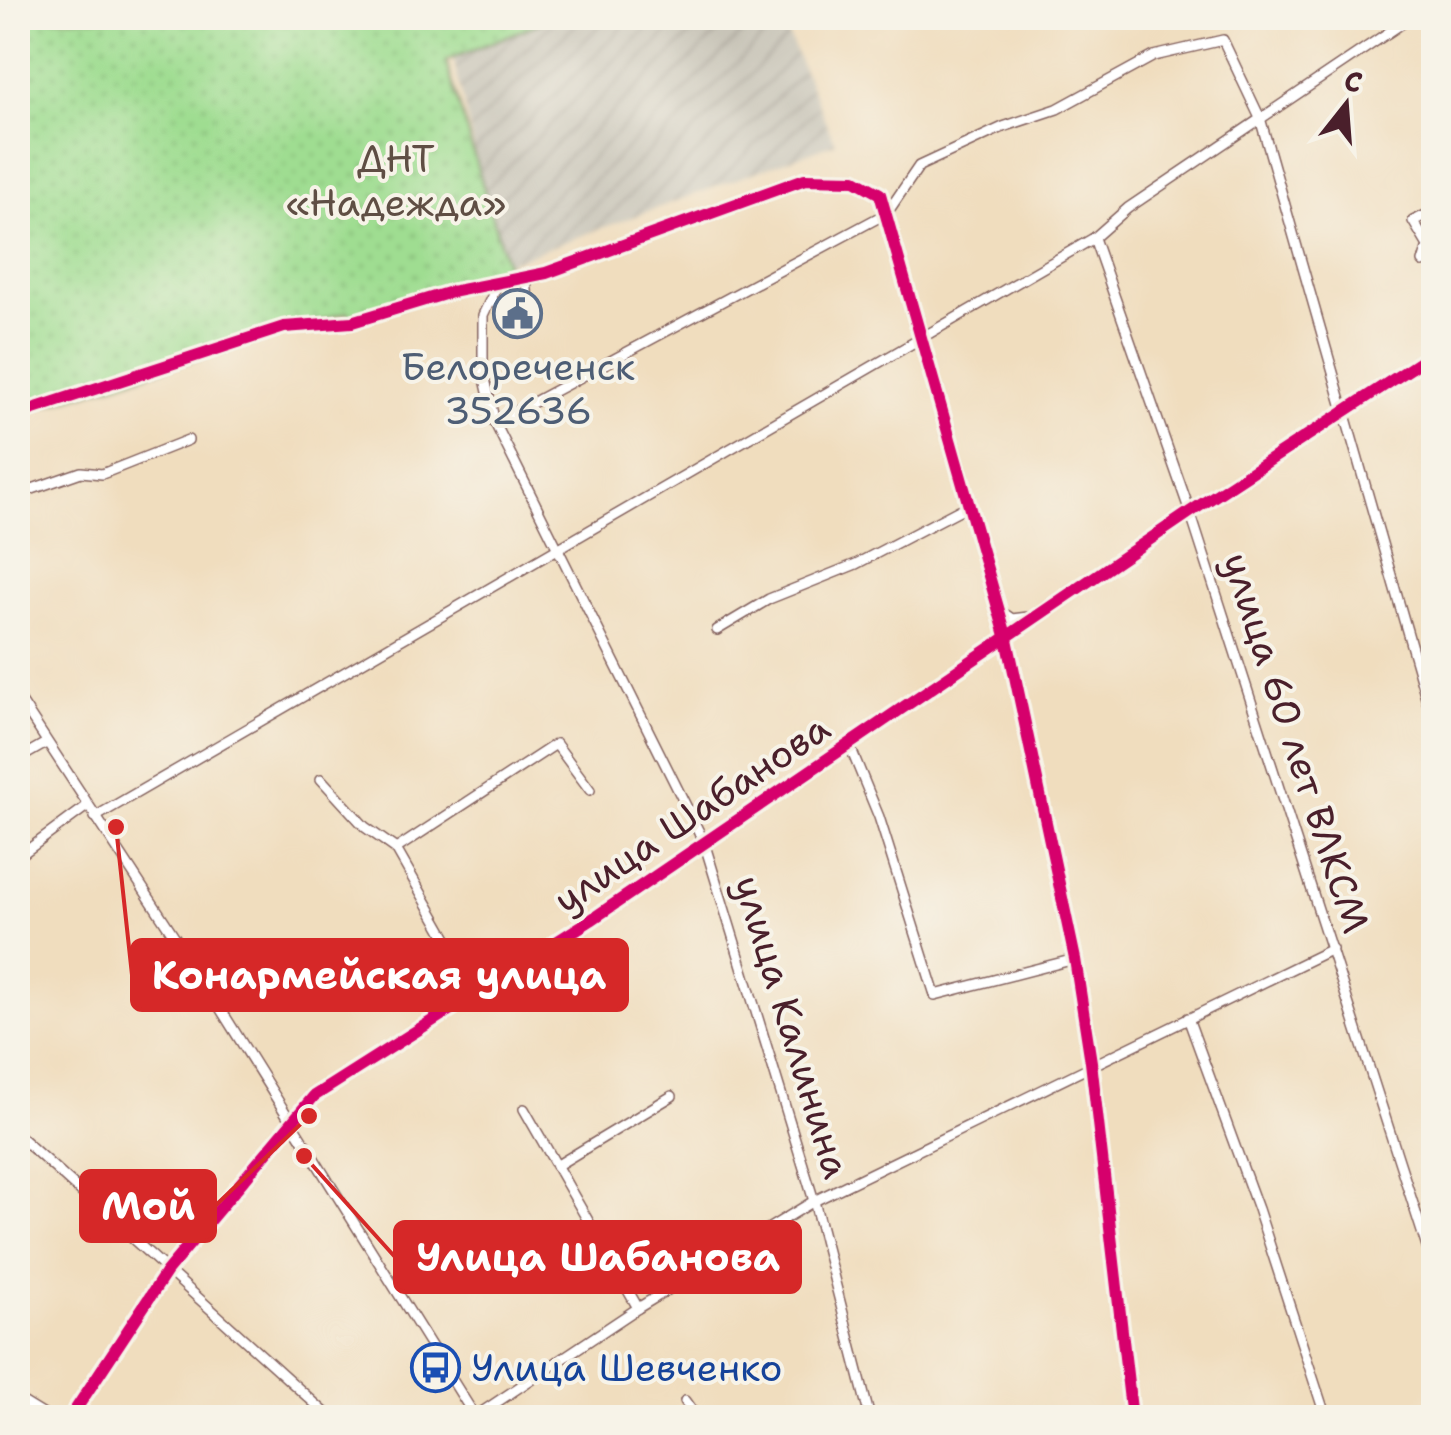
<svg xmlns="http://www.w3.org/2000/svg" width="1451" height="1435" viewBox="0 0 1451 1435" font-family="'Shantell Sans',sans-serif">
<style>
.industrial{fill:url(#industrial-furrows)}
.garden{fill:url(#garden-dots);stroke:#747e5e;stroke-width:2.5}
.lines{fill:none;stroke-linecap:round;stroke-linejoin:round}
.minor-casing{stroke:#84625e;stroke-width:12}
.minor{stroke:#fff;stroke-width:9}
.cycleway-casing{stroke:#f7f3e8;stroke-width:19}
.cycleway{stroke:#d6006c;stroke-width:12}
.labels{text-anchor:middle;stroke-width:8;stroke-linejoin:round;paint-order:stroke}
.park-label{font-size:38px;fill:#5f4e44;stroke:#f7f3e8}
.service-label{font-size:38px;fill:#4e5e75;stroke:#f7f3e8}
.street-label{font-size:38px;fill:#4a1f2b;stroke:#f7f3e8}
.transit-label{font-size:38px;fill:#164399;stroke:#f7f3e8;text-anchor:start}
.leader{fill:none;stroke:#d62828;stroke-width:4}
.callout-dot{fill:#d62828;stroke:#f7f3e8;stroke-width:4}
.callout{fill:#d62828;stroke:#d62828;stroke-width:4}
.callout-label{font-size:40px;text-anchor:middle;font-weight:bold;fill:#fff}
</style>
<defs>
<pattern id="industrial-furrows" width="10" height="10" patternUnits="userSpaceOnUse" patternTransform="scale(2.5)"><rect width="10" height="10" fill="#c8c4b8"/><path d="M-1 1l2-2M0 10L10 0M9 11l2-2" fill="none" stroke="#ada89e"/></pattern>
<pattern id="garden-dots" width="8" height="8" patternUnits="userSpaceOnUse" patternTransform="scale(2.5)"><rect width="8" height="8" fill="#9fdd91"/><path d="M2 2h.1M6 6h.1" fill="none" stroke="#8abd7d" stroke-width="1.8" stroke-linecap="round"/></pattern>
</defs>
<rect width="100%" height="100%" fill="#f7f3e8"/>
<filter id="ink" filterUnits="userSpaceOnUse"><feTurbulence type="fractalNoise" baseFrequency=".01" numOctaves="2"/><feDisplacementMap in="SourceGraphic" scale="20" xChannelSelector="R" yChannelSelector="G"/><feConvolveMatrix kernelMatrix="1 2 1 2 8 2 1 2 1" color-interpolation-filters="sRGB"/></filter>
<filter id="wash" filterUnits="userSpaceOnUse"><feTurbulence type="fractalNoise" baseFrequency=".0048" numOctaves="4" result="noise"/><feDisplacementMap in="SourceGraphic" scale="40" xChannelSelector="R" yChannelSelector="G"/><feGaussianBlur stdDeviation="2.25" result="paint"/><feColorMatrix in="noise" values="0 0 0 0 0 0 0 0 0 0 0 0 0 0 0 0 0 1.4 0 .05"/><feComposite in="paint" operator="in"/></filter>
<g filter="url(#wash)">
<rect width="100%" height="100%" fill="#f0ddbe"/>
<path class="industrial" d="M 541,18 L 781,18 L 835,143 L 501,265 L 451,49 Z"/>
<path class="garden" d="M 18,18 L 552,18 L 446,61 L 510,276 L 351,319 L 348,312 L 18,414 Z"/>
</g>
<g filter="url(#ink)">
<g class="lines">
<defs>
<g id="minor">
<path d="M 1094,238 L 1190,512 L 1434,1269"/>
<path d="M 1423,262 L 1428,246 L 1413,221 L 1434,211"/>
<path d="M 499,282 L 483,315 L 483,370 L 495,423 L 704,842 L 814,1201 L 870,1418"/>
<path d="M 492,300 L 508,314 L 528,302 L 526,277"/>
<path d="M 18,414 L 284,327 L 352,322 L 451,292 L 546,273 L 805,179 L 855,180 L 880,194 L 1007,639 L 1075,959 L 1091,1062 L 1132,1418"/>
<path d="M 495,423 L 887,213 L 919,166 L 1003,127 L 1057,109 L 1154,56 L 1223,40 L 1260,118 L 1434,725"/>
<path d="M 18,494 L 81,472 L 102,474 L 188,440"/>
<path d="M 999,610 L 1012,619 L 1036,616"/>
<path d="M 717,630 L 769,599 L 856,564 L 967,506"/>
<path d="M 18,697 L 195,968 L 476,1418"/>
<path d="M 849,744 L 879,817 L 935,995 L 1075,959"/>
<path d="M 18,759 L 46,743"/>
<path d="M 321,779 L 365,827 L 396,849 L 477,991"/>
<path d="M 95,817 L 1094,238 L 1128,208 L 1410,18"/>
<path d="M 396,849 L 556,744 L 590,790"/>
<path d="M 18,857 L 87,806"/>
<path d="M 1188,1018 L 1258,1209 L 1326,1418"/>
<path d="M 524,1109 L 638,1308"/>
<path d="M 18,1135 L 331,1418"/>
<path d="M 556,1166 L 672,1096"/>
<path d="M 18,1399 L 49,1418"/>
<path d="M 685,1401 L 697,1418"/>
<path d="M 70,1418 L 167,1271 L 314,1096 L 591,920 L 1190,512 L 1434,353"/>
<path d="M 473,1418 L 638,1308 L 814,1201 L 1332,949"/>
</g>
</defs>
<use href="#minor" class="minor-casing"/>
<use href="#minor" class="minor"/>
<defs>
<g id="cycleway">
<path d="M 18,414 L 284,327 L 352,322 L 451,292 L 546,273 L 805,179 L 855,180 L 880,194 L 1007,639 L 1075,959 L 1091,1062 L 1132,1418"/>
<path d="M 70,1418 L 167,1271 L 314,1096 L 591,920 L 1190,512 L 1434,353"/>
</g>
</defs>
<use href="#cycleway" class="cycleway-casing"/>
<use href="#cycleway" class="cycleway"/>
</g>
</g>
<defs>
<symbol id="civic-ring" viewBox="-11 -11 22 22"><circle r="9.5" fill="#f7f3e8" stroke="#5c6f8a" stroke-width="1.5"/><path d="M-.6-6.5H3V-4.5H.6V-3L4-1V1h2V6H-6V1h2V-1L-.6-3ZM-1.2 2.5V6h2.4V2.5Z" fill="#5c6f8a"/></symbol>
<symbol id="bus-ring" viewBox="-11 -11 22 22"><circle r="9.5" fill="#f7f3e8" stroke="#1a4fb4" stroke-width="1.5"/><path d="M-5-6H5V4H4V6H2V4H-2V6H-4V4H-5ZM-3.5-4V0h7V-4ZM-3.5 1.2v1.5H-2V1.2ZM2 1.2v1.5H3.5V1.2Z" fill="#1a4fb4"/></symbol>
</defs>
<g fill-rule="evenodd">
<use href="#civic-ring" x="490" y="286" width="55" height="55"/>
<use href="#bus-ring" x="408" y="1340" width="55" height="55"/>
</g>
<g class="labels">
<g class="park-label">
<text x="396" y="172">ДНТ<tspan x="396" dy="44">«Надежда»</tspan></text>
</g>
<g class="service-label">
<text x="518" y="380">Белореченск<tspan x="518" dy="44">352636</tspan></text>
</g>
<g class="street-label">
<text transform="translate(1296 743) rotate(72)" y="13">улица 60 лет ВЛКСМ</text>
<text transform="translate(692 814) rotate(-34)" y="13">улица Шабанова</text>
<text transform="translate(792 1027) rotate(73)" y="13">улица Калинина</text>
</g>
<g class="transit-label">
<text x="471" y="1381">Улица Шевченко</text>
</g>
</g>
<path class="leader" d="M116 827L132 975M309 1116L215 1206M304 1156L395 1257"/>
<g class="callout-dot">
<circle cx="116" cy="827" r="10"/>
<circle cx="309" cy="1116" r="10"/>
<circle cx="304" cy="1156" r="10"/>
</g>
<g class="callout">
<rect x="132" y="940" width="495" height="70" rx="10"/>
<rect x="81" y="1171" width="134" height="70" rx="10"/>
<rect x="395" y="1222" width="405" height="70" rx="10"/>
</g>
<g class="callout-label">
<text x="379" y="989">Конармейская улица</text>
<text x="148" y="1220">Мой</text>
<text x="598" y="1271">Улица Шабанова</text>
</g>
<rect width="1451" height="1435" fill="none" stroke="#f7f3e8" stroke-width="60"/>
<g transform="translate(1346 105) rotate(17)" stroke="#f7f3e8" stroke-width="8" paint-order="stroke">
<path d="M0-8L18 38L0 25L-18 38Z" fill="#4a1f2b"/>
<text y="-15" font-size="28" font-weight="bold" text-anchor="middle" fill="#4a1f2b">С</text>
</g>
</svg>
